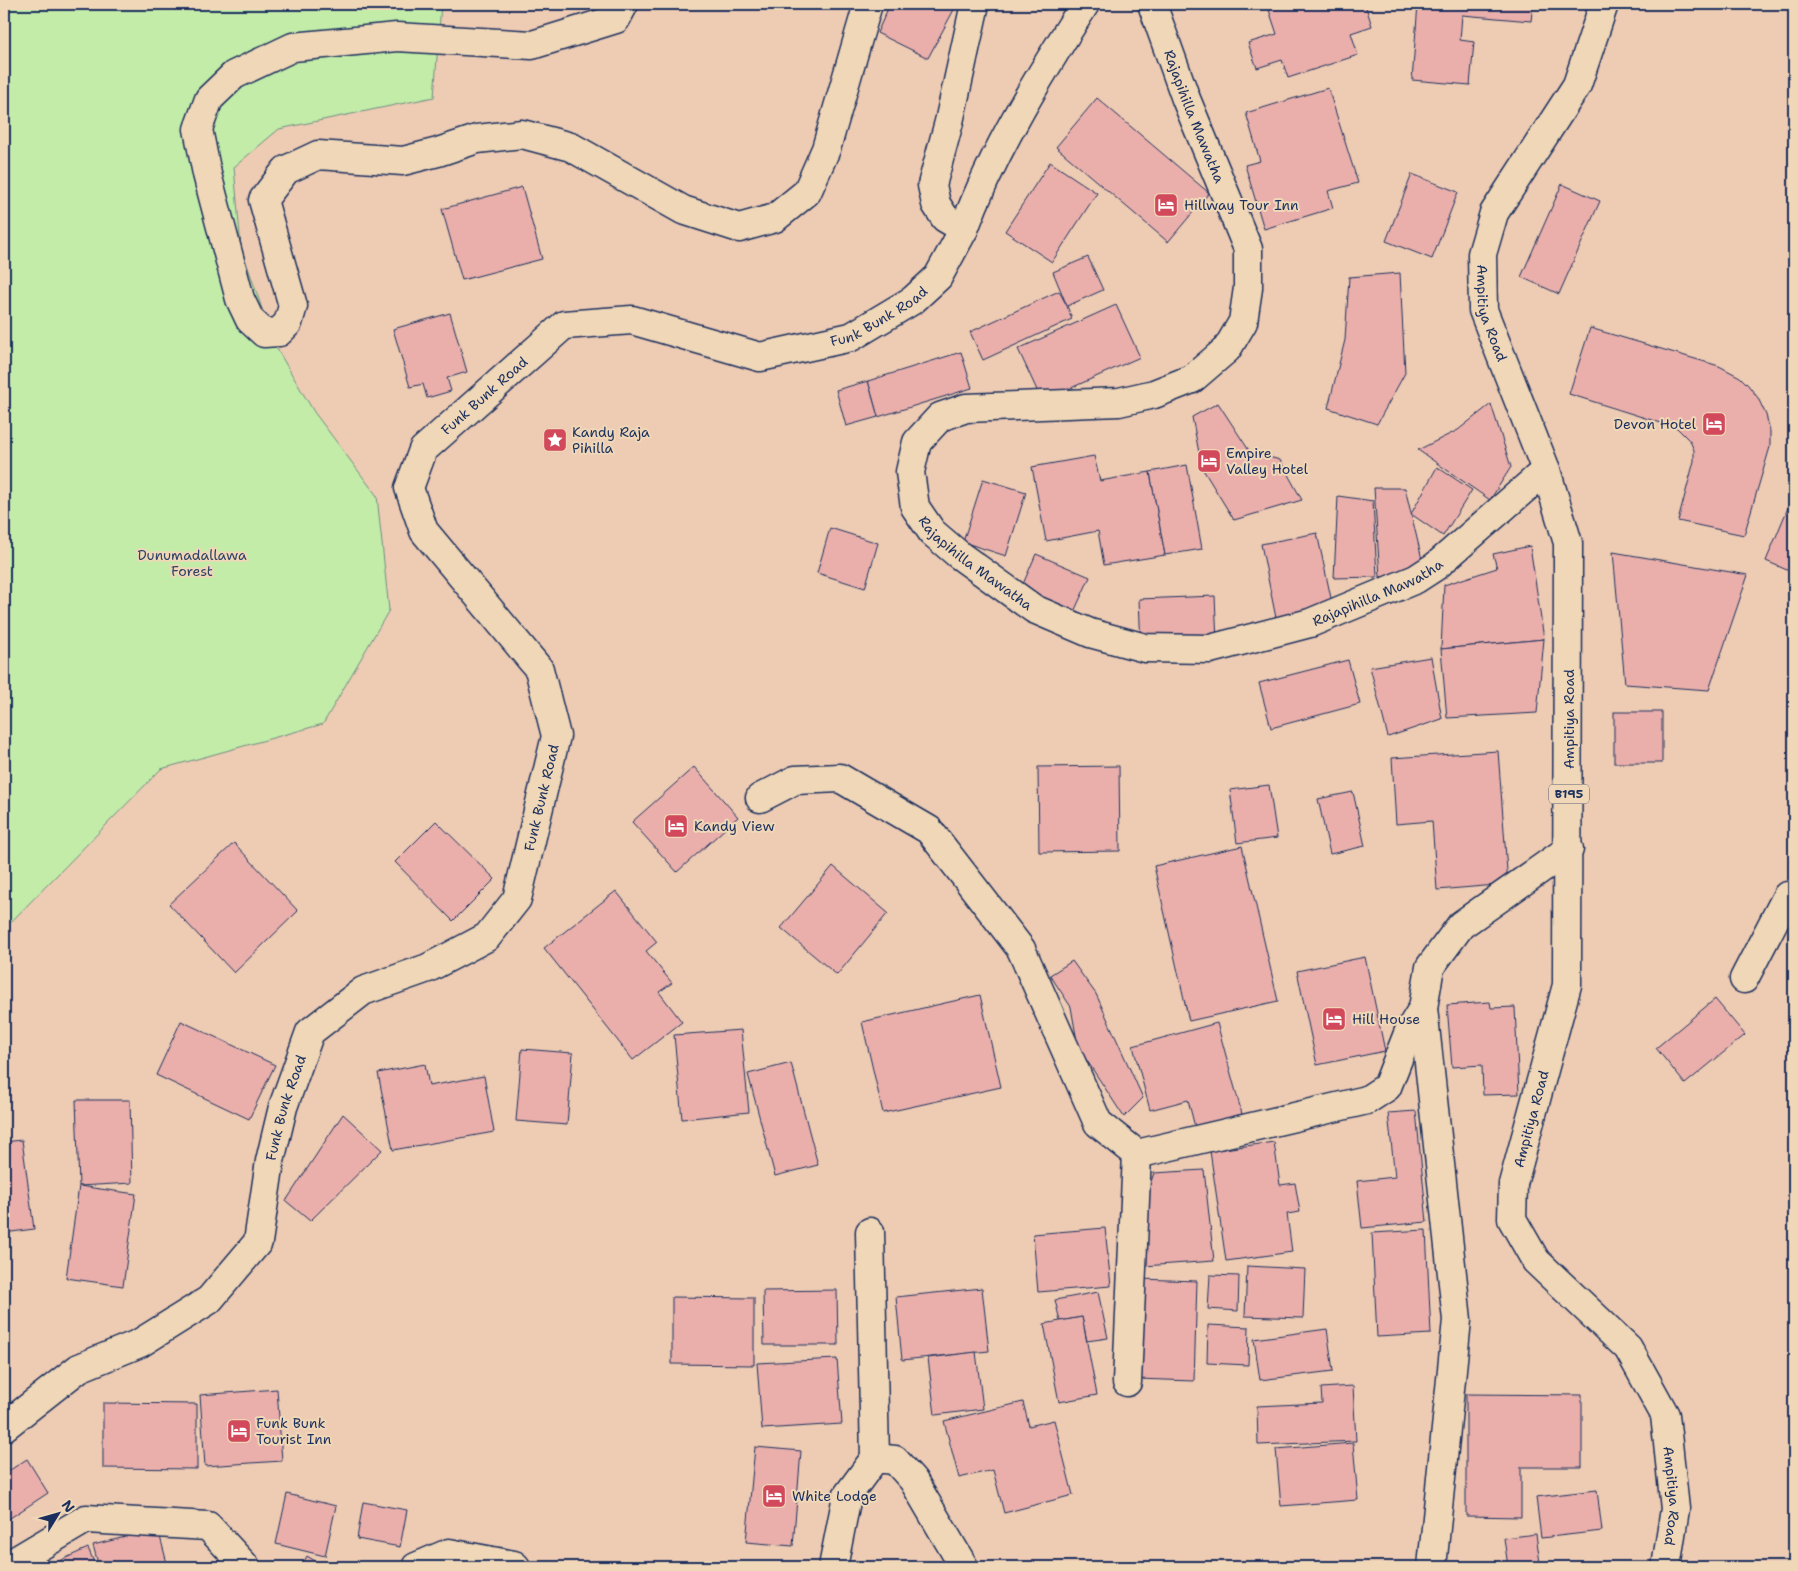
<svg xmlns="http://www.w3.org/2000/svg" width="1798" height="1571" viewBox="0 0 1798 1571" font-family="'Shantell Sans',sans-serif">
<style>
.green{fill:#c2eca8;stroke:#6e8e83}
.building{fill:#eaafab;stroke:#1b2f5e}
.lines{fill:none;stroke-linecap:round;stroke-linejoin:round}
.minor-casing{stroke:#1b2f5e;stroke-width:31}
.major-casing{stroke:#1b2f5e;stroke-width:31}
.minor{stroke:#efd7b7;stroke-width:28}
.major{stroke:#efd7b7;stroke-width:28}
.labels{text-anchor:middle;stroke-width:4;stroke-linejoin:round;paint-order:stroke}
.shield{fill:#efd7b7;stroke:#5b6179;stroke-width:1}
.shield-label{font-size:12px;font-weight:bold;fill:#1b2f5e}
.street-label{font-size:14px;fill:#1b2f5e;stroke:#efd7b7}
.poi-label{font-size:14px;fill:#1b2f5e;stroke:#efd7b7;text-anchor:start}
.park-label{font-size:14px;fill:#2c4265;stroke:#efd7b7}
</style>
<rect width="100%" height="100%" fill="#eecbb3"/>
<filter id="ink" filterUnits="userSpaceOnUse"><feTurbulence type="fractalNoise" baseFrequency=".02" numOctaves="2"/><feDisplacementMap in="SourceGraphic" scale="10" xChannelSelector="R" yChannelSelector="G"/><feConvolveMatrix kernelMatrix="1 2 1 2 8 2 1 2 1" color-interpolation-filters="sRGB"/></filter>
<g filter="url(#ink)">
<path class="green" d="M 4,4 L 441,4 L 434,97 L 279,129 L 234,167 L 241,247 L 274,344 L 314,412 L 377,496 L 389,610 L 323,724 L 161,769 L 4,929 Z"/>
<g class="building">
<path d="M 890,4 L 957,4 L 928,58 L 877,33 Z"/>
<path d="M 1267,4 L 1365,4 L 1372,26 L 1351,33 L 1358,55 L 1288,78 L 1282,60 L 1257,68 L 1248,43 L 1277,34 Z"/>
<path d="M 1418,4 L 1533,4 L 1531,21 L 1462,15 L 1460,40 L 1474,42 L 1470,85 L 1412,80 Z"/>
<path d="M 1328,88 L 1358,183 L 1328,191 L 1333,208 L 1264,229 L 1245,165 L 1260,161 L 1246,113 Z"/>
<path d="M 1097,98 L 1209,193 L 1168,242 L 1056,147 Z"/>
<path d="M 1050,162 L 1097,193 L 1052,262 L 1005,231 Z"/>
<path d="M 1412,174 L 1458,192 L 1432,259 L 1386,241 Z"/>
<path d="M 1562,184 L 1600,201 L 1559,294 L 1521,277 Z"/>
<path d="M 522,187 L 542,259 L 462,280 L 442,209 Z"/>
<path d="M 1088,257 L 1103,290 L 1067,306 L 1053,272 Z"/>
<path d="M 1400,273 L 1405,373 L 1377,424 L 1328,408 L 1345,340 L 1349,277 Z"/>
<path d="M 1059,291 L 1067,306 L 1072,319 L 983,360 L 970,332 Z"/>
<path d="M 1116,305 L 1140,357 L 1042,401 L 1018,349 Z"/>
<path d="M 450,313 L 467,372 L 447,378 L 451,391 L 427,398 L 423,384 L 410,387 L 393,329 Z"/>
<path d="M 1590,328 L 1719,366 L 1740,377 L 1748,385 L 1758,398 L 1766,415 L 1770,431 L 1770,447 L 1744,535 L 1678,521 L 1694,461 L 1694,450 L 1690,441 L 1677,428 L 1569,394 Z"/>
<path d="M 961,352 L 972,388 L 878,417 L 868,381 Z"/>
<path d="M 868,381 L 878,417 L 846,426 L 836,390 Z"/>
<path d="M 1218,403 L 1250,452 L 1280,460 L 1302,500 L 1234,520 L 1202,468 L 1192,417 Z"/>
<path d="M 1491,404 L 1511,467 L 1490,500 L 1418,450 L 1458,430 Z"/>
<path d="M 1094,456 L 1100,481 L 1150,472 L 1165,555 L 1104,565 L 1098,531 L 1046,541 L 1032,467 Z"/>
<path d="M 1187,465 L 1202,549 L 1165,555 L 1150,472 Z"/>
<path d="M 1437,467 L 1472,490 L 1443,536 L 1411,514 Z"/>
<path d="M 983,479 L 1026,492 L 1006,556 L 963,542 Z"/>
<path d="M 1374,488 L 1405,488 L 1425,572 L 1380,577 Z"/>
<path d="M 1794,493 L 1794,573 L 1766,561 Z"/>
<path d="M 1338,496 L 1373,501 L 1377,577 L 1334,578 Z"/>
<path d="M 830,528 L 878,543 L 865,588 L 817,573 Z"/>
<path d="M 1317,533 L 1334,612 L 1277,623 L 1261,544 Z"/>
<path d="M 1530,546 L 1544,639 L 1441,649 L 1444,585 L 1497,568 L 1493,554 Z"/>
<path d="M 1613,552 L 1748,575 L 1709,690 L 1625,684 Z"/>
<path d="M 1036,554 L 1090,577 L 1073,614 L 1020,591 Z"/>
<path d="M 1215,596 L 1217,643 L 1141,646 L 1139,599 Z"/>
<path d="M 1544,639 L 1537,713 L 1447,718 L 1441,649 Z"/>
<path d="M 1431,657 L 1442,719 L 1388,737 L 1370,667 Z"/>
<path d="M 1348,660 L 1360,704 L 1271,728 L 1259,683 Z"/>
<rect x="1614" y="712" width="48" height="51"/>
<path d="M 1498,751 L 1508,884 L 1437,890 L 1432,821 L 1396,824 L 1392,758 Z"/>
<path d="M 1119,766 L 1120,851 L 1039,852 L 1038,767 Z"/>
<path d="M 694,767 L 738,817 L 677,872 L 632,822 Z"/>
<path d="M 1269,785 L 1277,838 L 1237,843 L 1230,790 Z"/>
<path d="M 1353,792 L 1365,846 L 1330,854 L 1318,799 Z"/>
<path d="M 436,821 L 495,879 L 453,921 L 395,862 Z"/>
<path d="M 234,843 L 298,911 L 234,973 L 169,904 Z"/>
<path d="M 1242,846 L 1278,1001 L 1189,1021 L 1154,866 Z"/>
<path d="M 833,866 L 888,913 L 837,975 L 781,928 Z"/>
<path d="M 616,891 L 657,942 L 646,951 L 672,983 L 659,992 L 682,1022 L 633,1060 L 544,948 Z"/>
<path d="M 1365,957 L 1385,1051 L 1317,1065 L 1297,971 Z"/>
<path d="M 1072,961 L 1096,994 L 1143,1098 L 1124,1117 L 1078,1047 L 1071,1007 L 1050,975 Z"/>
<path d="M 980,995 L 1001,1087 L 883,1113 L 862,1022 Z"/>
<path d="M 1715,999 L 1745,1035 L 1685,1084 L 1656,1048 Z"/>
<path d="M 1490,1002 L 1491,1008 L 1515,1007 L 1519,1094 L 1483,1095 L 1482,1065 L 1452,1067 L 1447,1005 Z"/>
<path d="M 181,1021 L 275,1065 L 249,1119 L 156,1075 Z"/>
<path d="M 1217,1023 L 1242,1114 L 1195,1127 L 1188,1100 L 1150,1110 L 1133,1046 Z"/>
<path d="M 741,1030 L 749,1112 L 682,1119 L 674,1035 Z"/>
<path d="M 522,1049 L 573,1053 L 567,1125 L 516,1121 Z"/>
<path d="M 791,1063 L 818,1165 L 775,1176 L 748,1074 Z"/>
<path d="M 425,1064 L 429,1086 L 484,1076 L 494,1132 L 393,1150 L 378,1073 Z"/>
<path d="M 76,1100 L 130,1100 L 132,1183 L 79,1186 Z"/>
<path d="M 1416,1111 L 1427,1222 L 1362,1228 L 1357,1181 L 1395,1177 L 1388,1113 Z"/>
<path d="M 343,1114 L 382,1150 L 310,1221 L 286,1201 Z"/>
<path d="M 22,1140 L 34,1229 L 4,1233 L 4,1142 Z"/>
<path d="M 1274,1142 L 1280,1185 L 1295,1183 L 1300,1212 L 1287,1214 L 1292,1252 L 1226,1261 L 1210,1151 Z"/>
<path d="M 1204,1170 L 1214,1261 L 1144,1266 L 1144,1202 L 1154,1173 Z"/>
<path d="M 79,1186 L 136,1194 L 123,1286 L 66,1278 Z"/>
<path d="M 1105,1228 L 1111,1286 L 1038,1292 L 1033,1234 Z"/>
<path d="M 1426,1230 L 1431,1334 L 1377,1337 L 1372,1233 Z"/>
<path d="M 1247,1266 L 1305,1269 L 1303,1318 L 1245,1316 Z"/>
<path d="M 1210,1275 L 1239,1276 L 1238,1311 L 1208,1309 Z"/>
<path d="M 1140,1279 L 1197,1281 L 1194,1381 L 1137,1379 Z"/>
<path d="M 982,1288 L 989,1351 L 902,1360 L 896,1297 Z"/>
<path d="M 837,1290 L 838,1345 L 764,1345 L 763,1291 Z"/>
<path d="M 1098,1292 L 1108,1338 L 1087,1341 L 1082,1317 L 1060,1321 L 1055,1300 Z"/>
<path d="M 672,1297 L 754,1298 L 754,1365 L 672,1364 Z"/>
<path d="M 1082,1317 L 1097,1395 L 1059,1402 L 1044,1324 Z"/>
<path d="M 1208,1325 L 1249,1327 L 1248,1365 L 1207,1363 Z"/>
<path d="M 1327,1329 L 1333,1371 L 1260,1380 L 1254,1339 Z"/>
<path d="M 976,1352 L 983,1409 L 935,1415 L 928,1358 Z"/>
<path d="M 837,1359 L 842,1424 L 762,1429 L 757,1363 Z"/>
<path d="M 1353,1386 L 1356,1441 L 1258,1445 L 1257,1406 L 1322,1403 L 1321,1388 Z"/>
<path d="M 277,1389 L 282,1461 L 205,1466 L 200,1395 Z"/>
<path d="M 1466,1394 L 1582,1395 L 1582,1467 L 1521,1467 L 1521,1517 L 1466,1516 Z"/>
<path d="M 1023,1402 L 1029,1426 L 1054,1420 L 1073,1495 L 1004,1513 L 993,1470 L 959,1478 L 944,1421 Z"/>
<path d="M 103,1403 L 197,1404 L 197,1469 L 103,1468 Z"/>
<path d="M 1353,1443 L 1358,1500 L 1281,1506 L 1276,1449 Z"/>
<path d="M 755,1447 L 801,1451 L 793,1546 L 746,1542 Z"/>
<path d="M 27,1459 L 48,1493 L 4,1522 L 4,1474 Z"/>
<path d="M 1597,1490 L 1602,1531 L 1541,1538 L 1536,1497 Z"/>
<path d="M 287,1494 L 336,1506 L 325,1556 L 276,1544 Z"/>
<path d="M 363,1502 L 407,1510 L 400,1547 L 357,1539 Z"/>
<path d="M 158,1529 L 168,1567 L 99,1567 L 93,1545 Z"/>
<path d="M 1536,1534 L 1540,1563 L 1508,1567 L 1504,1538 Z"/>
<path d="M 88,1548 L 96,1567 L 46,1567 Z"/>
<path d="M 307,1556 L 325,1567 L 301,1567 Z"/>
</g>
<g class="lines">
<defs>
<g id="minor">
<path d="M 624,4 L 616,19 L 532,45 L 397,37 L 293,47 L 234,75 L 209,99 L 198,129 L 207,174 L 240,299 L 250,320 L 264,333 L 279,332 L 288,323 L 293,306 L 263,200 L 286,170 L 318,155 L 403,161 L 438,152 L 477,139 L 522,134 L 571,147 L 683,210 L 739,228 L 775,218 L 807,192 L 826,149 L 868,4"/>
<path d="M 975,4 L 949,122 L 932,185 L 936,204 L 945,218 L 964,229 C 994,149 1040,75 1085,4"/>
<path id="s1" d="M 1152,4 L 1186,99 L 1248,249 L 1248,288 L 1243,322 L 1227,349 L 1192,379 L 1154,394 L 1119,402 L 966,408 L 940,417 L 917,442 L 910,472 L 915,507 L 932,532 L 959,555 L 1034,609 L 1090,633 L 1145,648 L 1210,649 L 1310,623 L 1416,579 L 1436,566 L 1546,470"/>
<path d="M 760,798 L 795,780 L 840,778 L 929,830 L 1021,949 L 1098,1123 L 1137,1154 L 1367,1100 L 1387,1087 L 1409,1031 L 1423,1008"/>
<path d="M 1744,979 L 1787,896 L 1794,895"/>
<path d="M 870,1232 L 875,1458"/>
<path d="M 1127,1382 L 1137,1154"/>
<path id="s2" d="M 4,1427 L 79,1368 L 140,1343 L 209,1300 L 258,1242 L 270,1161 L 283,1107 L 310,1032 L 363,991 L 428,968 L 487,937 L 517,899 L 556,736 L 539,669 L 424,531 L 409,488 L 423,450 L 564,325 L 632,320 L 760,357 L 851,337 L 913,300 L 938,277 L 964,229"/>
<path d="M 5,1567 L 86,1519 L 208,1526 L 246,1567"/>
<path d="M 416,1567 L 449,1553 L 514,1565 L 516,1567"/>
<path d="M 833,1567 L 847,1496 L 875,1458 L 895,1460 L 913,1480 L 964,1567"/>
<path d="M 1432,1567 L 1457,1320 L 1423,1008 L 1430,967 L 1461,925 L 1569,849"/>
</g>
<g id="major">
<path id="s3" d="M 1604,4 L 1577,85 L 1494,213 L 1482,254 L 1483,310 L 1546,470 L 1568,543 L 1567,985 L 1513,1184 L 1512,1219 L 1536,1261 L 1628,1348 L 1665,1415 L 1675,1509 L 1666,1567"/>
</g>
</defs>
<use href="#minor" class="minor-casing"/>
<use href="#major" class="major-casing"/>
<use href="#minor" class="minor"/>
<use href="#major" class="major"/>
</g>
</g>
<defs>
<symbol id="hotel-square" viewBox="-11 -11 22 22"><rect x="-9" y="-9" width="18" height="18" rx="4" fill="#d1495b" stroke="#efd7b7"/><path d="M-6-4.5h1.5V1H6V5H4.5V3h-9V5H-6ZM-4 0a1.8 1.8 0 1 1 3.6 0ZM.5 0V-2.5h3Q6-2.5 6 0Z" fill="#fff"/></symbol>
<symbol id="sight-square" viewBox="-11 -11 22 22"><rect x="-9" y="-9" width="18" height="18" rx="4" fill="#d1495b" stroke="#efd7b7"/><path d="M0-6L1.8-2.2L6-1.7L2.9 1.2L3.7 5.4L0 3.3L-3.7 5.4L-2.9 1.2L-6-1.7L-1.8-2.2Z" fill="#fff"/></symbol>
</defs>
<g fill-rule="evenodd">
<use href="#hotel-square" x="1152" y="191" width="28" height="28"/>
<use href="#hotel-square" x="1700" y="410" width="28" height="28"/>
<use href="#sight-square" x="541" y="426" width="28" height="28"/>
<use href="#hotel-square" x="1195" y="447" width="28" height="28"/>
<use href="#hotel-square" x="662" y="812" width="28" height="28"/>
<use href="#hotel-square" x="1320" y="1005" width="28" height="28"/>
<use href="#hotel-square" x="225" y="1417" width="28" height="28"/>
<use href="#hotel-square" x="760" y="1482" width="28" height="28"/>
</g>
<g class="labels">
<rect class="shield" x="1549" y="784.5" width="40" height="19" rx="4"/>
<g class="shield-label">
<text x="1569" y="798">B195</text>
</g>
<g class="street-label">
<text dy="5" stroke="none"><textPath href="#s1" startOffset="120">Rajapihilla Mawatha</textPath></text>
<text dy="5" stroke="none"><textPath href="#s3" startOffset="341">Ampitiya Road</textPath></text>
<text dy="5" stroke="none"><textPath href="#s2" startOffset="1806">Funk Bunk Road</textPath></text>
<text dy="5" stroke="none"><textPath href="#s2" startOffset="1371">Funk Bunk Road</textPath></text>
<text dy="5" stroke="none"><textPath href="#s1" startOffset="855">Rajapihilla Mawatha</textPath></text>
<text dy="5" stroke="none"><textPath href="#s1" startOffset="1290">Rajapihilla Mawatha</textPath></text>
<text transform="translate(1569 719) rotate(-90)" y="5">Ampitiya Road</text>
<text dy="5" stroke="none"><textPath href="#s2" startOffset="891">Funk Bunk Road</textPath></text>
<text dy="5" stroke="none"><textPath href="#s2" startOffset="456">Funk Bunk Road</textPath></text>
<text transform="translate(1531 1119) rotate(-75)" y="5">Ampitiya Road</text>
<text dy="5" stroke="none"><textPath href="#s3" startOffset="1601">Ampitiya Road</textPath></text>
</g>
<g class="poi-label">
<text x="1184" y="210">Hillway Tour Inn</text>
<text x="1696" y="429" text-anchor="end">Devon Hotel</text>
<text x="572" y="437">Kandy Raja<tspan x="572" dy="16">Pihilla</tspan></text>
<text x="1226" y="458">Empire<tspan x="1226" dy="16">Valley Hotel</tspan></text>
<text x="694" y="831">Kandy View</text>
<text x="1352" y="1024">Hill House</text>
<text x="256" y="1428">Funk Bunk<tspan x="256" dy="16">Tourist Inn</tspan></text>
<text x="792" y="1501">White Lodge</text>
</g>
<g class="park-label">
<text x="192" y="560">Dunumadallawa<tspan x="192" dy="16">Forest</tspan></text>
</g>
</g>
<rect width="1798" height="1571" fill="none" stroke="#efd7b7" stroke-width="20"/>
<rect x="10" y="10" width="1778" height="1551" fill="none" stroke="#1b2f5e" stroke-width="2" filter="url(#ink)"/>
<g transform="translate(58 1514) rotate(53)" stroke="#efd7b7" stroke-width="4" paint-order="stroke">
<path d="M0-4L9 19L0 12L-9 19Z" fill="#1b2f5e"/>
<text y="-8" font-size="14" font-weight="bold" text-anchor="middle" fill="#1b2f5e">N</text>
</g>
</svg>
